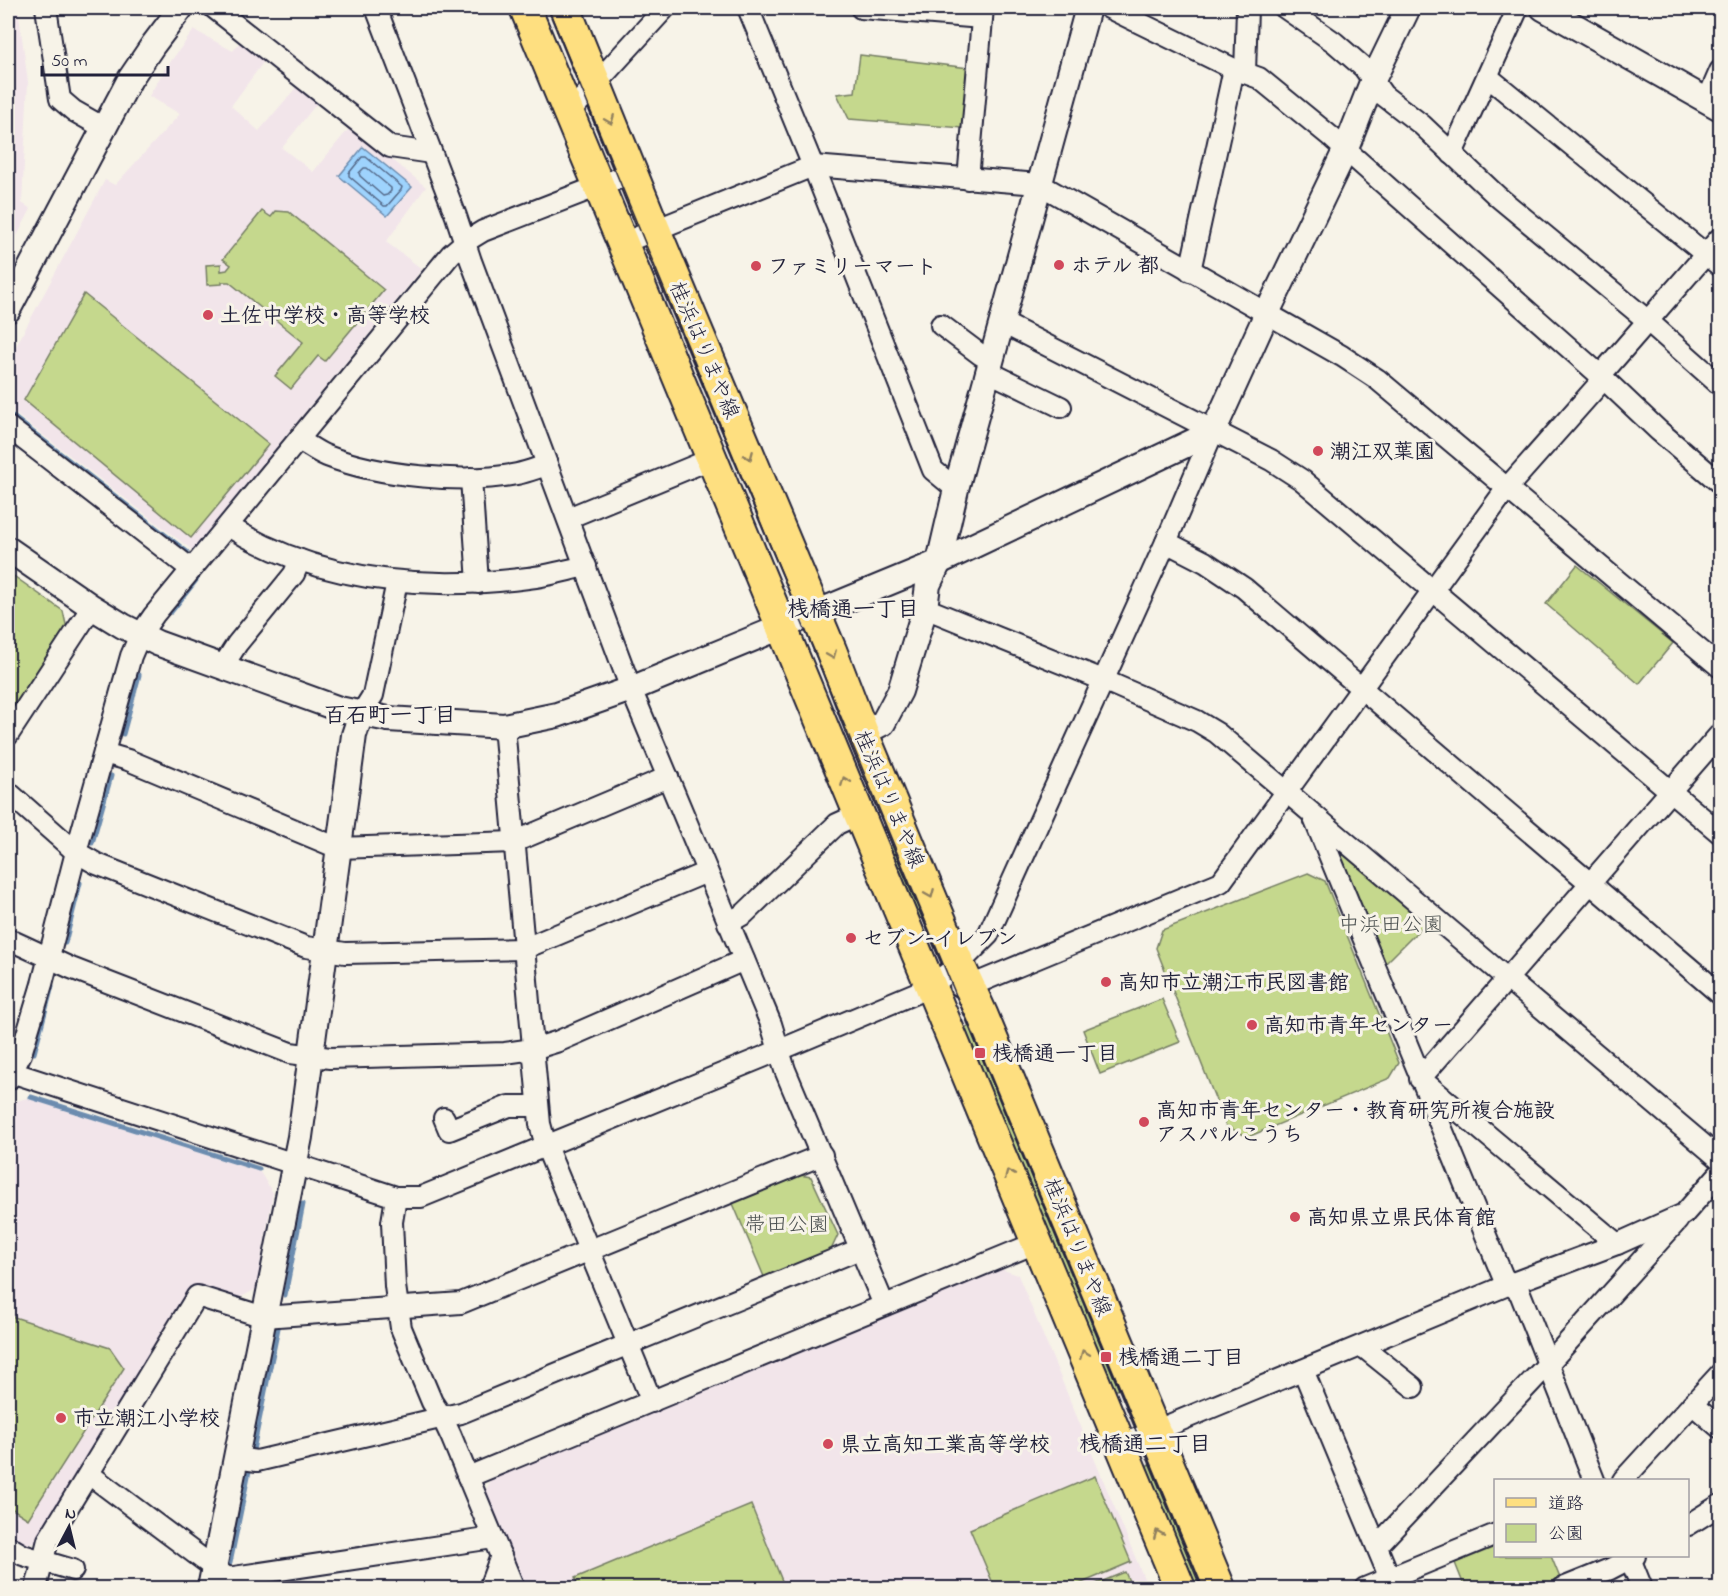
<svg xmlns="http://www.w3.org/2000/svg" width="1728" height="1596" viewBox="0 0 1728 1596" font-family="'Indie Flower','Klee One',sans-serif">
<style>
.built{fill:#f2e5ea}
.green{fill:#c5d88d;stroke:#747d64;stroke-width:1.5}
.water{fill:#9ed3fd;stroke:#6c8caf;stroke-width:1.5}
.lines{fill:none;stroke-linecap:round;stroke-linejoin:round}
.shore{stroke:#546989;stroke-width:1.5}
.stream{stroke:#6c8caf;stroke-width:5}
.minor-casing{stroke:#22223b;stroke-width:24}
.tertiary-casing{stroke:#22223b;stroke-width:28}
.primary-casing{stroke:#22223b;stroke-width:34}
.minor{stroke:#f7f3e8;stroke-width:20}
.tertiary{stroke:#f7f3e8;stroke-width:24}
.primary{stroke:#fedf80;stroke-width:30}
.tram{stroke:#22223b;stroke-width:1.5}
.oneway{stroke:#90805e}
.poi-dot{fill:#d1495b;stroke:#f7f3e8;stroke-width:2}
.labels{text-anchor:middle;stroke-width:6;stroke-linejoin:round;paint-order:stroke}
.poi-label{font-size:21px;font-weight:bold;fill:#22223b;stroke:#f7f3e8;text-anchor:start}
.street-label{font-size:21px;fill:#22223b;stroke:#f7f3e8}
.park-label{font-size:21px;fill:#4b5050;stroke:#f7f3e8}
.neighbourhood-label{font-size:22px;font-weight:bold;fill:#22223b;stroke:#f7f3e8}
</style>
<rect width="100%" height="100%" fill="#f7f3e8"/>
<filter id="ink" filterUnits="userSpaceOnUse"><feTurbulence type="fractalNoise" baseFrequency=".0167" numOctaves="2"/><feDisplacementMap in="SourceGraphic" scale="12" xChannelSelector="R" yChannelSelector="G"/><feConvolveMatrix kernelMatrix="1 2 1 2 8 2 1 2 1" color-interpolation-filters="sRGB"/></filter>
<g filter="url(#ink)">
<g class="built">
<path d="M 8,8 L 18,8 L 28,82 L 22,203 L 31,209 L 8,253 Z"/>
<path d="M 194,30 L 233,51 L 243,38 L 267,57 L 231,106 L 259,131 L 299,84 L 320,99 L 282,148 L 313,172 L 351,126 L 426,187 L 386,242 L 422,269 L 192,550 L 8,408 L 8,361 L 105,180 L 115,185 L 180,114 L 149,96 L 165,69 Z"/>
<path d="M 27,1098 L 260,1172 L 273,1193 L 256,1289 L 236,1300 L 195,1287 L 39,1542 L 25,1545 L 8,1535 L 8,1110 L 13,1102 Z"/>
<path d="M 998,1268 L 1018,1275 L 1148,1588 L 522,1588 L 484,1496 L 492,1476 Z"/>
</g>
<g class="green">
<path d="M 860,55 L 969,68 L 963,128 L 849,119 L 837,94 L 855,92 Z"/>
<path d="M 262,211 L 271,217 L 276,211 L 289,212 L 384,290 L 325,361 L 318,356 L 291,389 L 275,376 L 303,342 L 229,282 L 222,282 L 222,284 L 207,285 L 206,265 L 221,264 L 221,271 L 227,270 L 231,265 L 223,259 Z"/>
<path d="M 84,294 L 269,444 L 191,538 L 24,400 Z"/>
<path d="M 1577,565 L 1673,643 L 1639,684 L 1546,604 Z"/>
<path d="M 8,572 L 63,611 L 67,629 L 8,718 Z"/>
<path d="M 896,843 L 926,916 L 914,921 L 884,849 Z"/>
<path d="M 1333,844 L 1427,922 L 1382,967 Z"/>
<path d="M 1308,873 L 1325,881 L 1399,1063 L 1390,1078 L 1248,1137 L 1226,1126 L 1156,948 L 1162,930 Z"/>
<path d="M 1162,999 L 1180,1042 L 1100,1074 L 1083,1030 Z"/>
<path d="M 972,1025 L 1122,1388 L 1109,1393 L 958,1030 Z"/>
<path d="M 794,1174 L 811,1177 L 838,1235 L 830,1252 L 765,1279 L 731,1199 Z"/>
<path d="M 8,1315 L 110,1348 L 124,1368 L 28,1519 L 8,1506 Z"/>
<path d="M 1153,1463 L 1205,1588 L 1190,1588 L 1140,1468 Z"/>
<path d="M 1095,1476 L 1131,1562 L 1070,1588 L 995,1588 L 970,1529 Z"/>
<path d="M 751,1505 L 785,1588 L 579,1588 L 575,1578 Z"/>
<path d="M 1495,1547 L 1496,1556 L 1551,1556 L 1562,1583 L 1548,1588 L 1465,1588 L 1455,1563 Z"/>
<path d="M 1125,1572 L 1132,1588 L 1086,1588 Z"/>
</g>
<path class="water" d="M 363,147 L 412,187 L 387,216 L 339,176 Z"/>
<g class="lines">
<g class="shore">
<path d="M 362,157 L 366,157 L 402,187 L 401,190 L 387,206 L 384,206 L 349,176 L 349,173 Z"/>
<path d="M 364,168 L 367,168 L 391,188 L 391,191 L 387,195 L 383,196 L 360,176 L 359,173 Z"/>
</g>
<g class="stream">
<path d="M 8,413 L 187,552"/>
<path d="M 171,612 L 197,579"/>
<path d="M 123,734 L 139,675"/>
<path d="M 92,843 L 111,776"/>
<path d="M 65,943 L 80,883"/>
<path d="M 34,1053 L 52,986"/>
<path d="M 31,1097 L 259,1169"/>
<path d="M 285,1295 L 303,1204"/>
<path d="M 253,1450 L 278,1328"/>
<path d="M 230,1563 L 249,1471"/>
</g>
<defs>
<g id="minor">
<path d="M 46,8 L 60,99 L 74,111 L 104,128"/>
<path d="M 214,8 L 390,147 L 431,153"/>
<path d="M 376,8 L 456,216 L 471,261 L 631,689 L 771,1024 L 785,1070 L 884,1305"/>
<path d="M 748,8 L 813,166 L 933,470 L 956,489"/>
<path d="M 861,8 L 982,18"/>
<path d="M 1109,8 L 1234,69 L 1259,78 L 1330,136 L 1602,377 L 1659,431 L 1720,483"/>
<path d="M 1285,8 L 1334,42 L 1364,68 L 1383,95 L 1422,125 L 1497,196 L 1648,321 L 1720,385"/>
<path d="M 1245,73 L 1247,8"/>
<path d="M 1488,77 L 1720,266"/>
<path d="M 1707,101 L 1720,71"/>
<path d="M 569,113 L 665,8"/>
<path d="M 1452,154 L 1518,8"/>
<path d="M 968,179 L 983,8"/>
<path d="M 623,243 L 813,166 L 1039,184 L 1342,356 L 1377,379 L 1720,667"/>
<path d="M 1190,271 L 1234,69"/>
<path d="M 1003,323 L 1271,460 L 1302,480 L 1720,833"/>
<path d="M 941,325 L 981,355 L 993,359"/>
<path d="M 989,372 L 1061,407"/>
<path d="M 8,427 L 191,569"/>
<path d="M 299,440 C 308,445 317,452 327,456 C 378,476 462,484 517,474 C 527,472 537,468 547,465"/>
<path d="M 471,478 L 478,583"/>
<path d="M 568,518 L 711,459"/>
<path d="M 228,526 C 318,582 424,591 528,578 C 547,576 567,570 586,566"/>
<path d="M 1166,542 L 1205,562 L 1244,588 L 1720,994"/>
<path d="M 925,608 L 1103,680 L 1197,721 L 1217,733 L 1720,1159"/>
<path d="M 223,666 L 237,644 L 294,574 L 300,560"/>
<path d="M 361,714 L 373,695 L 397,582"/>
<path d="M 504,726 L 540,1124 L 546,1146 L 652,1402"/>
<path d="M 8,735 L 92,607"/>
<path d="M 104,753 L 128,760 L 338,848 L 514,842 L 668,777"/>
<path d="M 8,792 L 76,852 L 97,864 L 306,947 L 345,953 L 523,949 L 707,872"/>
<path d="M 1313,816 L 1503,1277 L 1520,1293 L 1594,1480"/>
<path d="M 728,923 L 744,914 L 837,824 L 859,814"/>
<path d="M 8,939 L 71,968 L 290,1053 L 330,1058 L 505,1053 L 533,1049 L 559,1041 L 744,960"/>
<path d="M 960,986 L 970,986 L 1221,882 L 1507,488 L 1600,383 L 1605,370 L 1720,238"/>
<path d="M 8,1071 L 396,1197 L 421,1197 L 763,1057 L 930,987 L 959,964 L 988,935 L 1166,542 L 1213,432"/>
<path d="M 1420,1079 L 1720,734"/>
<path d="M 8,1080 L 21,1054 L 42,984 L 76,852 L 131,656 L 140,635 L 154,615 L 451,254 L 465,242 L 483,231 L 632,173"/>
<path d="M 1423,1081 L 1617,1244"/>
<path d="M 444,1118 L 449,1130 L 509,1106 L 538,1106"/>
<path d="M 396,1197 L 392,1222 L 395,1286 L 401,1328 L 432,1402 L 442,1417 L 451,1436 L 514,1588"/>
<path d="M 1362,1346 L 1413,1387"/>
<path d="M 1303,1370 L 1394,1588"/>
<path d="M 1692,1404 L 1720,1428"/>
<path d="M 1121,1445 L 1510,1284 L 1617,1244 L 1684,1214 L 1720,1173"/>
<path d="M 235,1458 L 257,1461 L 461,1413 L 860,1249"/>
<path d="M 89,1474 L 225,1576"/>
<path d="M 468,1477 L 1038,1242"/>
<path d="M 1623,1480 L 1720,1374"/>
<path d="M 1688,1525 L 1720,1505"/>
<path d="M 8,1546 L 23,1555 L 73,1570"/>
<path d="M 1377,1546 L 1548,1364 L 1678,1220"/>
<path d="M 1629,1556 L 1642,1588"/>
<path d="M 227,1578 L 493,1538"/>
<path d="M 36,1588 L 48,1540 L 197,1296 L 264,1317 L 461,1303 L 822,1155"/>
<path d="M 489,1588 L 501,1556"/>
<path d="M 1365,1588 L 1496,1534"/>
<path d="M 1563,1588 L 1610,1569 L 1635,1556"/>
</g>
<g id="tertiary">
<path d="M 1543,8 L 1720,108"/>
<path d="M 8,310 L 130,79 L 153,45 L 181,8"/>
<path d="M 8,549 L 92,607 L 123,626 L 157,643 L 339,709 L 388,719 L 504,726 L 557,715 L 631,689 L 939,562 L 1213,432 L 1267,313 L 1345,151 L 1373,80 L 1408,8"/>
<path d="M 863,733 L 883,723 L 900,691 L 925,608 L 928,585 L 939,562 L 956,489 L 1088,8"/>
<path d="M 210,1588 L 300,1137 L 354,735 L 361,714"/>
</g>
<g id="primary">
<path d="M 525,8 L 1180,1588"/>
<path d="M 565,8 L 655,230 L 831,650 L 863,733 L 959,964 L 982,1014 L 1220,1588"/>
</g>
</defs>
<use href="#minor" class="minor-casing"/>
<use href="#tertiary" class="tertiary-casing"/>
<use href="#primary" class="primary-casing"/>
<use href="#minor" class="minor"/>
<use href="#tertiary" class="tertiary"/>
<use href="#primary" class="primary"/>
<path class="tram" d="M 548,8 L 1201,1588"/>
</g>
<defs><path id="oneway-chevron" d="M-2-3.5L2.5 0L-2 3.5" fill="none" stroke-width="1.6" stroke-linecap="round" stroke-linejoin="round" transform="scale(1.5)"/></defs>
<g class="oneway">
<use href="#oneway-chevron" transform="translate(610 120) rotate(68)"/>
<use href="#oneway-chevron" transform="translate(749 456) rotate(67)"/>
<use href="#oneway-chevron" transform="translate(832 655) rotate(68)"/>
<use href="#oneway-chevron" transform="translate(845 781) rotate(-112)"/>
<use href="#oneway-chevron" transform="translate(930 894) rotate(67)"/>
<use href="#oneway-chevron" transform="translate(1009 1174) rotate(-113)"/>
<use href="#oneway-chevron" transform="translate(1084 1354) rotate(-112)"/>
<use href="#oneway-chevron" transform="translate(1158 1534) rotate(-112)"/>
</g>
</g>
<g class="poi-dot">
<circle cx="1059" cy="265" r="6"/>
<circle cx="756" cy="266" r="6"/>
<circle cx="208" cy="315" r="6"/>
<circle cx="1318" cy="451" r="6"/>
<circle cx="851" cy="938" r="6"/>
<circle cx="1106" cy="982" r="6"/>
<circle cx="1252" cy="1025" r="6"/>
<rect x="974" y="1047" width="12" height="12" rx="3"/>
<circle cx="1144" cy="1122" r="6"/>
<circle cx="1295" cy="1217" r="6"/>
<rect x="1100" y="1351" width="12" height="12" rx="3"/>
<circle cx="61" cy="1418" r="6"/>
<circle cx="828" cy="1444" r="6"/>
</g>
<g class="labels">
<g class="poi-label">
<text x="1071" y="272">ホテル 都</text>
<text x="768" y="273">ファミリーマート</text>
<text x="220" y="322">土佐中学校・高等学校</text>
<text x="1330" y="458">潮江双葉園</text>
<text x="863" y="945">セブン-イレブン</text>
<text x="1118" y="989">高知市立潮江市民図書館</text>
<text x="1264" y="1032">高知市青年センター</text>
<text x="992" y="1060">桟橋通一丁目</text>
<text x="1156" y="1117">高知市青年センター・教育研究所複合施設<tspan x="1156" dy="24">アスパルこうち</tspan></text>
<text x="1307" y="1224">高知県立県民体育館</text>
<text x="1118" y="1364">桟橋通二丁目</text>
<text x="73" y="1425">市立潮江小学校</text>
<text x="840" y="1451">県立高知工業高等学校</text>
</g>
<g class="street-label">
<text transform="translate(705 350) rotate(67)" y="7">桂浜はりまや線</text>
<text transform="translate(890 799) rotate(67)" y="7">桂浜はりまや線</text>
<text transform="translate(1078 1247) rotate(68)" y="7">桂浜はりまや線</text>
</g>
<g class="park-label">
<text x="1391" y="931">中浜田公園</text>
<text x="787" y="1231">帯田公園</text>
</g>
<g class="neighbourhood-label">
<text x="853" y="616">桟橋通一丁目</text>
<text x="390" y="722">百石町一丁目</text>
<text x="1145" y="1451">桟橋通二丁目</text>
</g>
</g>
<rect width="1728" height="1596" fill="none" stroke="#f7f3e8" stroke-width="30"/>
<rect x="15" y="15" width="1698" height="1566" fill="none" stroke="#22223b" stroke-width="2" filter="url(#ink)"/>
<rect x="1494" y="1479" width="195" height="78" fill="#f7f3e8" stroke="#a29fa3" stroke-width="1.5"/>
<rect x="1506" y="1498" width="30" height="9" fill="#fedf80" stroke="#a29fa3" stroke-width="1.5"/>
<text x="1548" y="1509" font-size="18" fill="#22223b">道路</text>
<rect x="1506" y="1524" width="30" height="18" fill="#c5d88d" stroke="#a29fa3" stroke-width="1.5"/>
<text x="1548" y="1539" font-size="18" fill="#22223b">公園</text>
<g transform="translate(69 1527) rotate(7)" stroke="#f7f3e8" stroke-width="4.5" paint-order="stroke">
<path d="M0-4.5L10 22L0 15L-10 22Z" fill="#22223b"/>
<text y="-9" font-size="16" font-weight="bold" text-anchor="middle" fill="#22223b">N</text>
</g>
<path d="M42 66v9h126v-9" fill="none" stroke="#22223b" stroke-width="3"/>
<text x="51" y="66" font-size="18" fill="#22223b" stroke="#f7f3e8" stroke-width="4.5" paint-order="stroke">50 m</text>
</svg>
